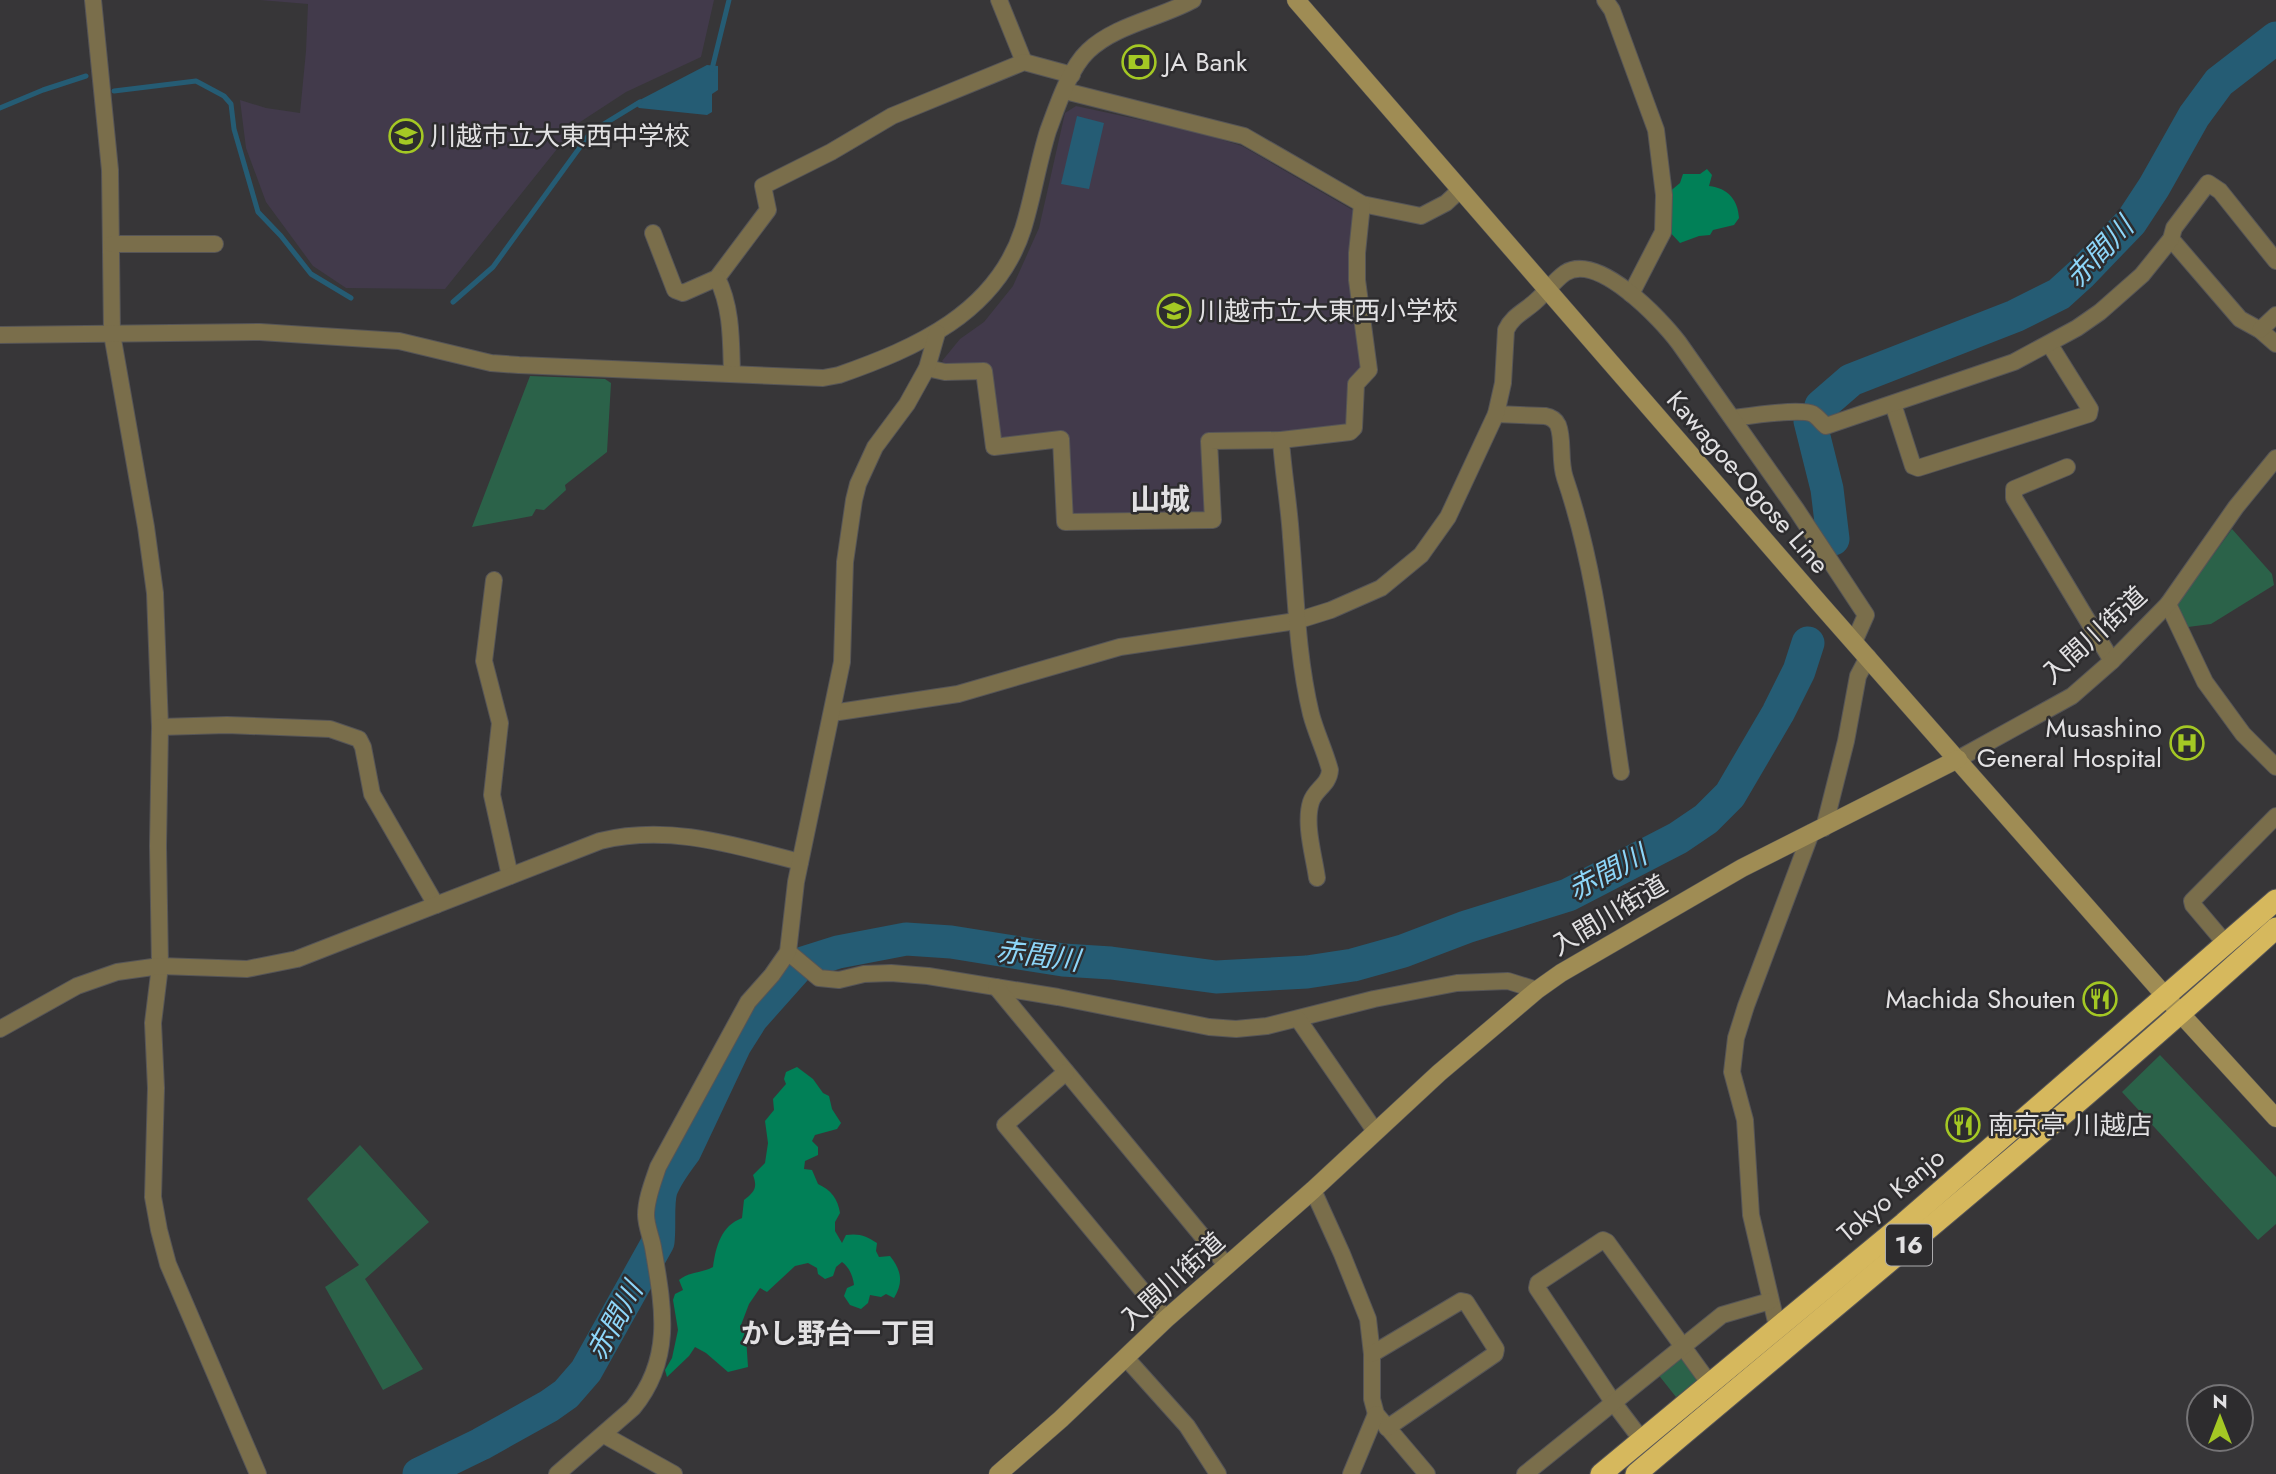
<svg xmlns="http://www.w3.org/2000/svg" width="2276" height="1474" viewBox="0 0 2276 1474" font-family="Jost,'Noto Sans JP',sans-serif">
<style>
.education{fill:#423a4b}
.green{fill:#2b6249}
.forest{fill:#018057}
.water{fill:#255c74}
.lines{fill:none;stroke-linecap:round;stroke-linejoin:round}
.stream{stroke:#255c74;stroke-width:5}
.river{stroke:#255c74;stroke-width:33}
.street-casing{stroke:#565557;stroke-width:18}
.secondary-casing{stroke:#565557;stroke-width:19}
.highway-casing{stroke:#565557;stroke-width:23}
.street{stroke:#7a6e4b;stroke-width:16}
.secondary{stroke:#9f8c54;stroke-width:18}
.highway{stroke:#d6b85d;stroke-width:21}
.labels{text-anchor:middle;stroke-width:5;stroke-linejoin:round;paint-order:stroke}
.shield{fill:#2d2c2e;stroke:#acabad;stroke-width:2}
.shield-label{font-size:24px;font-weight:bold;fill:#e2e1e3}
.poi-label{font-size:26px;fill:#e2e1e3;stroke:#2d2c2e;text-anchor:start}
.street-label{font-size:26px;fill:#e2e1e3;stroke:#2d2c2e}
.water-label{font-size:28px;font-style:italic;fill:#8dd6f9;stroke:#2d2c2e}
.neighbourhood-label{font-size:28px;font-weight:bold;fill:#e2e1e3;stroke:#2d2c2e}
.quarter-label{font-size:30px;font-weight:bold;fill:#e2e1e3;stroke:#2d2c2e}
</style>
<rect width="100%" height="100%" fill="#373638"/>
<g class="education">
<path d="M 260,0 L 714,0 L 701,57 L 626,92 L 577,124 L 445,289 L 346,288 L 313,266 L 266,202 L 246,148 L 240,100 L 266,108 L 300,113 L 306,51 L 308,4 Z"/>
<path d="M 1076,106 L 1197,132 L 1242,146 L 1356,212 L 1362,366 L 1358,371 L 1351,420 L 1345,427 L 1271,435 L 1206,434 L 1207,509 L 1203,515 L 1070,516 L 1065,434 L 998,442 L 989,367 L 950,367 L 942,361 L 960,339 L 984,322 L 1013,286 L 1039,228 L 1065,113 Z"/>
</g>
<g class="green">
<path d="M 530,376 L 605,379 L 611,383 L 607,452 L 565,485 L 566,490 L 544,510 L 536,509 L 532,516 L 472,527 Z"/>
<path d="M 2232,529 L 2272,574 L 2274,585 L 2211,624 L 2188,627 L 2176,606 Z"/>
<path d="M 2160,1055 L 2276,1177 L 2276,1224 L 2258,1240 L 2122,1092 Z"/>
<path d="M 360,1145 L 429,1222 L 365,1279 L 423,1369 L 383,1390 L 325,1287 L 359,1265 L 307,1199 Z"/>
<path d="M 1680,1355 L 1699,1380 L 1676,1397 L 1657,1373 Z"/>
</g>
<g class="forest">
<path d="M 1707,169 L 1712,175 L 1709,186 C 1728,188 1738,200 1739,218 L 1734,225 L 1713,230 L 1710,235 L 1699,236 L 1680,243 L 1667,229 L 1668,193 L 1680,183 L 1683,174 L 1700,174 Z"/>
<path d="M 797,1067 L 813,1079 L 823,1093 L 829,1096 L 832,1109 L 841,1123 L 837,1129 L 815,1135 L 812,1141 L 818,1147 L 818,1155 L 805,1161 L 804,1169 L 812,1170 L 818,1184 C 831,1190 838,1199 840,1213 L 835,1222 L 835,1231 L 842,1243 L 846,1235 C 859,1233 867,1236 877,1243 L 876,1251 L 879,1257 L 890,1256 C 901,1270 904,1282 894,1298 L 886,1294 L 881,1297 L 870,1295 L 868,1303 L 861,1309 L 850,1305 L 844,1296 L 847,1288 L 854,1285 C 853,1276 849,1267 842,1262 L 836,1267 L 833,1276 L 825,1279 L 818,1274 L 817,1268 L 808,1263 L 795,1266 L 767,1292 L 760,1288 L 749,1304 L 741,1325 L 746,1337 L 748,1367 L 728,1372 L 706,1353 L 695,1347 L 689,1356 L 667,1377 L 665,1370 L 672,1358 L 678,1330 L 673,1300 L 675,1294 L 683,1290 L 679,1280 C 688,1272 702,1273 713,1267 C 716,1246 721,1226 742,1218 L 744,1200 C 754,1192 758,1188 753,1175 L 765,1163 L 768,1143 L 765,1121 L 774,1110 L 773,1099 L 786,1084 L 784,1079 L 786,1072 Z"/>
</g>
<g class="water">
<path d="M 707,65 L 718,66 L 718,90 L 712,94 L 712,112 L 707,115 L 639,108 L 634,103 Z"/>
<path d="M 1077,116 L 1104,123 L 1089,189 L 1061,184 Z"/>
</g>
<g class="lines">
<g class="stream">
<path d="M 712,69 L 729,0"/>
<path d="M 114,91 L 196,81 L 224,96 L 231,104 L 234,129 L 258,212 L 281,236 L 311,274 L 351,298"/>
<path d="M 0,108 L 43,90 L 86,76"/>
<path d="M 453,302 L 493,267 L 591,132 L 640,102"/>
</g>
<g class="river">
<path d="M 1821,406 L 1851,380 L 2015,316 L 2059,294 L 2081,274 L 2131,222 L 2154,187 L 2194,116 L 2219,82 L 2276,38"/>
<path d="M 1810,421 L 1827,489 L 1833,539"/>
<path d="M 419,1474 L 481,1444 L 549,1406 L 566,1394 L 586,1371 L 658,1242 C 660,1226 657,1204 661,1190 C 666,1176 676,1163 685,1151 L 735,1045 L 752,1018 L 800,964 L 838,952 L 906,939 L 951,942 L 1063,960 L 1111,963 L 1216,977 L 1307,972 L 1353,965 L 1403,951 L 1466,927 L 1568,895 L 1678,838 L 1706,819 L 1730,795 L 1778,713 L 1799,671 L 1808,643"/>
</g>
<defs>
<g id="street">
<path d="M 93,0 L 110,170 L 112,334 L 146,527 L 155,593 L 160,727 L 158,846 L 160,966 L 153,1023 L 156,1088 L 153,1197 L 159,1230 L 168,1264 L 258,1474"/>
<path d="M 999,0 L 1024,62"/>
<path d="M 1605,0 L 1612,10 L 1656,130 L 1664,195 L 1663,232 L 1631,294"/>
<path d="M 1065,91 L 1244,136 L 1362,204 L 1421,216 L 1446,203 L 1460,190"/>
<path d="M 653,233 L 675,290 L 683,293 L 717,278 L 768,210 L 763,186 L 831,152 L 892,116 L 1024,62 L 1072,75"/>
<path d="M 2171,239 L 2240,319 L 2260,330 L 2276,344"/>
<path d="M 112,244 L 215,244"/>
<path d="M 717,278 C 732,307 731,342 732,374"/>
<path d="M 2260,330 L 2276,315"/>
<path d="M 0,335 L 260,332 L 399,341 L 491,363 L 519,365 L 823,378 L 839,375 C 916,348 996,313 1023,229 C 1033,197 1038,163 1048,131 C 1057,107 1069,69 1088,51 C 1115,25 1160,18 1193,0"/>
<path d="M 927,368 L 945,372 L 984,371 L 994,447 L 1061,439 L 1065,522 L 1213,520 L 1209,441 L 1281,440"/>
<path d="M 1893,404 L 1913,466 L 1918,468 L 2089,414 L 2090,409 L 2050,345"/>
<path d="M 1496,414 L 1545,416 C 1551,417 1555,419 1558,425 C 1564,440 1559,461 1565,478 C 1597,572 1606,674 1621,772"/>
<path d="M 1733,418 C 1748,416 1801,408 1813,414 C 1818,417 1822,423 1826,426 L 2014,362 L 2077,328 L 2100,312 L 2142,275 L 2171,239 L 2174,228 L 2208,183 L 2220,191 L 2276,261"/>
<path d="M 2067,467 L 2014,489 L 2014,498 L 2112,661"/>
<path d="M 494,580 L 484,661 L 500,723 L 492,795 L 510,876"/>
<path d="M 2168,604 L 2205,682 L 2243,734 L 2276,767"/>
<path d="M 832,713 L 958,694 L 1120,647 L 1296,621 L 1331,610 L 1381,588 L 1421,555 L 1448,517 L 1496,414 L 1503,383 L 1506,330 C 1513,315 1526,311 1537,300 C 1546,292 1555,280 1565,273 C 1598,252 1661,319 1679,343 L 1796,509 L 1866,615 L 1854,642"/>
<path d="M 160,727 L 227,725 L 330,729 L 359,739 L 363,747 L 372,794 L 436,905"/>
<path d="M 1958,759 L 2072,696 L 2112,661 L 2168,604 L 2236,507 L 2276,458"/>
<path d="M 1824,828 L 1846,741 L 1858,676 L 1868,657"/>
<path d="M 1317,878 C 1314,856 1304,824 1311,802 C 1315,789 1329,785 1330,770 C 1325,751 1316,733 1311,714 C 1297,656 1296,596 1291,537 C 1289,504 1283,472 1281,440 L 1350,432 L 1354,428 L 1356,384 L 1369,370 L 1357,280 L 1357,253 L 1362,204"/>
<path d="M 2226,944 L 2193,905 L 2192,901 L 2276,816"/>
<path d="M 788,952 L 819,978 L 839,980 L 864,974 L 891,973 L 928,976 L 1058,997 L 1209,1027 L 1236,1029 L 1267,1026 L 1374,999 L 1457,983 L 1508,981 L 1537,990"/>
<path d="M 996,987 L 1227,1266"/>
<path d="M 1298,1019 L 1375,1131"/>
<path d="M 0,1029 L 77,986 L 117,972 L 160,966 L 247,969 L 297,959 L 600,841 C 669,824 733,845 800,862"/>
<path d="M 1066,1072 L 1005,1125 L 1166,1319"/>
<path d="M 1313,1190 L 1342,1254 L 1368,1319 L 1372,1354 L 1372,1399 L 1376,1414 L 1427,1474"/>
<path d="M 1777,1326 L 1751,1215 L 1745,1120 L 1732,1072 L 1736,1038 L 1746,1006 L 1811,833"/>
<path d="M 1372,1354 L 1461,1301 L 1466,1302 L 1496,1349 L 1495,1354 L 1387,1428"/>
<path d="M 1126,1358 L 1187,1426 L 1218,1474"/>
<path d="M 604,1435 L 674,1474"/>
<path d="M 1641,1439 L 1613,1402 L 1537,1288 L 1538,1283 L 1603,1240 L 1607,1242 L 1710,1384"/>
<path d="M 557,1474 L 633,1408 C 674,1358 663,1306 653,1247 C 651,1237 646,1225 646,1215 C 646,1199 653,1182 658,1167 L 748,1002 L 772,975 L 788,952 L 796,882 L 842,662 L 845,562 L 854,500 L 858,484 L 875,447 L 907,404 L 927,368 L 937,333"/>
<path d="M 1351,1474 L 1376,1414"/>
<path d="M 1525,1474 L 1722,1315 L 1770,1301"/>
</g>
<g id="secondary">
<path d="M 1296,0 L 1821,605 L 2181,1014 L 2276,1118"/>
<path d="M 998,1474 L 1061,1419 L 1166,1319 L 1313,1190 L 1439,1073 L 1537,990 L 1561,973 L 1742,868 L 1958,759"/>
</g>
<g id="highway">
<path d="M 1601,1474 L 1904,1223 L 2276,900"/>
<path d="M 1636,1474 C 1850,1293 2068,1116 2276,928"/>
</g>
</defs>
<use href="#street" class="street-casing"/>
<use href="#secondary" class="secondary-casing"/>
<use href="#highway" class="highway-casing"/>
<use href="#street" class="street"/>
<use href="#secondary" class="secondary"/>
<use href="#highway" class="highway"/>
</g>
<defs>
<symbol id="bank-ring" viewBox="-11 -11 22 22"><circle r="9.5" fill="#2d2c2e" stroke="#a4c824" stroke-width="1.5"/><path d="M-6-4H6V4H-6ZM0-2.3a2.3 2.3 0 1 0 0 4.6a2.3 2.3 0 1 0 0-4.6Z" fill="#a4c824"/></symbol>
<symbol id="school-ring" viewBox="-11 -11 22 22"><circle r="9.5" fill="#2d2c2e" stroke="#a4c824" stroke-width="1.5"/><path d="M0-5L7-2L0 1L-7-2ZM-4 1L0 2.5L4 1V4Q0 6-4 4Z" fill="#a4c824"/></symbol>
<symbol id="hospital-ring" viewBox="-11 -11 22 22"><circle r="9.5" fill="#2d2c2e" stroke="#a4c824" stroke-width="1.5"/><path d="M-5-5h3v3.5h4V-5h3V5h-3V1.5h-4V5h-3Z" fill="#a4c824"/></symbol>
<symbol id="restaurant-ring" viewBox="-11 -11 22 22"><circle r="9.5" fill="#2d2c2e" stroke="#a4c824" stroke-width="1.5"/><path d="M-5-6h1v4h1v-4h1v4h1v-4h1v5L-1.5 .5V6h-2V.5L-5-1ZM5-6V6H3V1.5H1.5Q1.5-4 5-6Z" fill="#a4c824"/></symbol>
</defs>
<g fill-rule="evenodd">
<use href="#bank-ring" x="1120" y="43" width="38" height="38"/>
<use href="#school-ring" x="387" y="117" width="38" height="38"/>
<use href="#school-ring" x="1155" y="292" width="38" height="38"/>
<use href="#hospital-ring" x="2168" y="724" width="38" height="38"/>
<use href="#restaurant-ring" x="2081" y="980" width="38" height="38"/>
<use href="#restaurant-ring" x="1944" y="1106" width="38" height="38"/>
</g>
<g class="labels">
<rect class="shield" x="1886" y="1224.5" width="46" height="41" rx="5"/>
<g class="shield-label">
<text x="1909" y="1253">16</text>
</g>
<g class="poi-label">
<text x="1164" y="71">JA Bank</text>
<text x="430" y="145">川越市立大東西中学校</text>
<text x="1198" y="320">川越市立大東西小学校</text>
<text x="2162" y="737" text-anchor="end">Musashino<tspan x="2162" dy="30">General Hospital</tspan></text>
<text x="2076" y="1008" text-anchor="end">Machida Shouten</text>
<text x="1988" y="1134">南京亭 川越店</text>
</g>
<g class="street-label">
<text transform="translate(1748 482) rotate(49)" y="9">Kawagoe-Ogose Line</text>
<text transform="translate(2094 635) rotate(-42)" y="9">入間川街道</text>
<text transform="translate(1609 915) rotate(-31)" y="9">入間川街道</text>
<text transform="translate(1891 1195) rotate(-40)" y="9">Tokyo Kanjo</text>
<text transform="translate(1172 1281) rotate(-42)" y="9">入間川街道</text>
</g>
<g class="water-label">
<text transform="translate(2099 252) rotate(-47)" y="10">赤間川</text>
<text transform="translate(1607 872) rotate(-28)" y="10">赤間川</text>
<text transform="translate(1038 955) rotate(7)" y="10">赤間川</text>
<text transform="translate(614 1321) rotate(-61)" y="10">赤間川</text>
</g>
<g class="neighbourhood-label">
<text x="839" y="1343">かし野台一丁目</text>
</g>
<g class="quarter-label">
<text x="1160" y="510">山城</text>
</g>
</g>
<g transform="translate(2220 1418)"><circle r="33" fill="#2d2c2e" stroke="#757476" stroke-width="2"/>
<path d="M0-5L12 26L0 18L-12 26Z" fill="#a4c824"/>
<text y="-10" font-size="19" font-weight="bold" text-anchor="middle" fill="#e2e1e3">N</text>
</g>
</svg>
